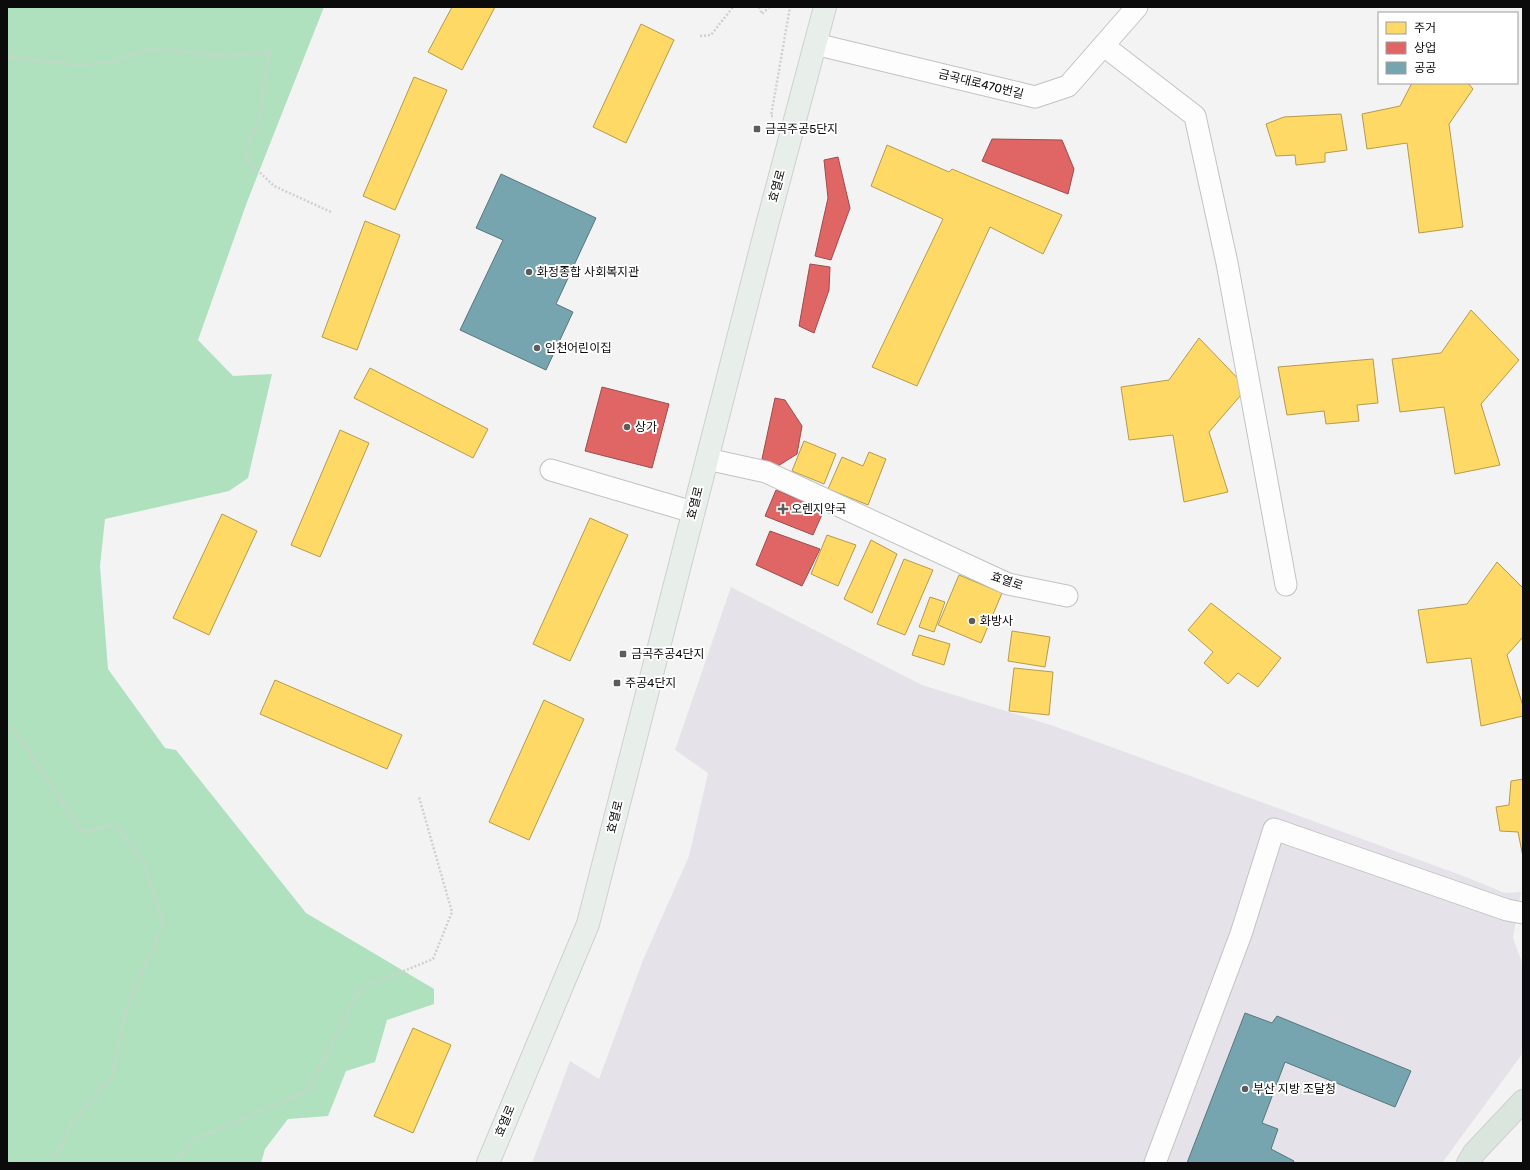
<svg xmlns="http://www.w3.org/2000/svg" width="1530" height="1170" viewBox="0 0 1530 1170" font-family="Rubik,'Noto Sans KR',sans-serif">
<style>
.built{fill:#e5e3e9}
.forest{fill:#afe1be}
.homes{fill:#ffd966;stroke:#b69b4b}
.shops{fill:#e06666;stroke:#a04b4b}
.public{fill:#76a5af;stroke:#56777e}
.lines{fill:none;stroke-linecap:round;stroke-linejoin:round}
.minor-casing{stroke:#c2c2c2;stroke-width:23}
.major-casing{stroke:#cfcfcf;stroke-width:24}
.highway-casing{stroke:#cfcfcf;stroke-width:24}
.path{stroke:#d0d0d0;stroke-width:2.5;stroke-dasharray:2 2;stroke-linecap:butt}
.minor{stroke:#fdfdfd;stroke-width:21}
.major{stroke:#e8efea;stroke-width:22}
.highway{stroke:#dae5de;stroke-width:22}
.poi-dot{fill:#5c5c5d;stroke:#fff;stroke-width:1.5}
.labels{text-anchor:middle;stroke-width:4;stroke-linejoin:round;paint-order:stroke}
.street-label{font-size:12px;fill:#0b0b0c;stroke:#fff}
.poi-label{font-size:12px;fill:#0b0b0c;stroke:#fff;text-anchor:start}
</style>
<rect width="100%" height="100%" fill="#f3f3f4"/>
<path class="built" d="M 731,587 L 922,685 L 1054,726 L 1466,877 L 1505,893 L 1521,892 L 1513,938 L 1523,965 L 1523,1053 L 1442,1163 L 532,1163 L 570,1061 L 599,1079 L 643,960 L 689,856 L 708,773 L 675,750 Z"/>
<path class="forest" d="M 7,7 L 324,7 L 247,202 L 198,340 L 233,376 L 272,374 L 248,478 L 229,491 L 105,519 L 100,566 L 108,669 L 165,748 L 176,750 L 306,913 L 434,989 L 434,1004 L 387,1020 L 375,1062 L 346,1071 L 328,1116 L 288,1119 L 265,1149 L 261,1163 L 7,1163 Z"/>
<g class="homes">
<path d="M 452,7 L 495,7 L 462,70 L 428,52 Z"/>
<path d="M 641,24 L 674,40 L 626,143 L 593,127 Z"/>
<path d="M 414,77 L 447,90 L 395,210 L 363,196 Z"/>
<path d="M 1412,83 L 1468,83 L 1473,89 L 1449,124 L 1463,227 L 1419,233 L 1407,143 L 1367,149 L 1362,114 L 1400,106 Z"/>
<path d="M 1341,114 L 1347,150 L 1325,153 L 1325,162 L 1296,165 L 1295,155 L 1276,156 L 1266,124 L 1284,117 Z"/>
<path d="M 887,145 L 949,172 L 952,169 L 1062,215 L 1043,254 L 990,227 L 917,386 L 872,367 L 943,219 L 871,186 Z"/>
<path d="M 365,221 L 400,235 L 357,350 L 322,337 Z"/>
<path d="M 1471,310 L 1519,360 L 1481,404 L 1500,465 L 1455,474 L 1444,407 L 1400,412 L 1392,359 L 1441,353 Z"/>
<path d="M 1199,338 L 1247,388 L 1209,432 L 1228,492 L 1184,502 L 1173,435 L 1129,440 L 1121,387 L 1169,380 Z"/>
<path d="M 1373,359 L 1378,403 L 1357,405 L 1359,421 L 1326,424 L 1324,411 L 1287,415 L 1278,367 Z"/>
<path d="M 370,368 L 488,429 L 473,458 L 354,398 Z"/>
<path d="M 340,430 L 369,443 L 320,557 L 291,545 Z"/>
<path d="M 804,441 L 836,454 L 824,484 L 792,471 Z"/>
<path d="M 869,452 L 886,459 L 868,505 L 828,489 L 842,457 L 863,466 Z"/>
<path d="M 222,514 L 257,531 L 209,635 L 173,618 Z"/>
<path d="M 590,518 L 628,535 L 570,661 L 533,644 Z"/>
<path d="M 827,535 L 856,545 L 838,586 L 811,574 Z"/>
<path d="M 871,540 L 897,554 L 872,613 L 844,599 Z"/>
<path d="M 904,559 L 933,570 L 905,635 L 877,624 Z"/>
<path d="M 1497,562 L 1523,588 L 1523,637 L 1507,655 L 1523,706 L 1523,716 L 1481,726 L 1471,658 L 1427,663 L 1418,610 L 1467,604 Z"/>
<path d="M 959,575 L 1002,593 L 981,643 L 938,625 Z"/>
<path d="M 930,597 L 945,602 L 934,632 L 919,627 Z"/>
<path d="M 1211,603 L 1281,658 L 1258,687 L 1238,673 L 1228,684 L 1204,663 L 1213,652 L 1188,630 Z"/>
<path d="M 1012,631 L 1050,637 L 1045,667 L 1008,661 Z"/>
<path d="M 919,635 L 950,644 L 944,665 L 912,655 Z"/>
<path d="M 1014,668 L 1053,672 L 1049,715 L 1009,711 Z"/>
<path d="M 275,680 L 402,735 L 387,769 L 260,714 Z"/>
<path d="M 544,700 L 584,719 L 529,840 L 489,822 Z"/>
<path d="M 1523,779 L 1523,857 L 1518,832 L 1500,831 L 1496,807 L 1509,805 L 1511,781 Z"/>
<path d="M 413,1028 L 451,1045 L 413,1133 L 374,1116 Z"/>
</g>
<g class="shops">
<path d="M 992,139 L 1062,140 L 1074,169 L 1068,194 L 982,161 Z"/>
<path d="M 838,157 L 850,208 L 831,260 L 815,256 L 828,198 L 824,160 Z"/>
<path d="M 810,264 L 830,267 L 829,290 L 814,333 L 799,326 Z"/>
<path d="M 602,387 L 669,404 L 652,468 L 585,451 Z"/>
<path d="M 775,398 L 785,400 L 802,426 L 797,454 L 778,466 L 762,459 Z"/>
<path d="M 776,490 L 824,510 L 813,535 L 765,516 Z"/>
<path d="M 770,531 L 820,549 L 802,586 L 756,565 Z"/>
</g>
<g class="public">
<path d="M 501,174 L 596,218 L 556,304 L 573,312 L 546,370 L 460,330 L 503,240 L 476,228 Z"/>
<path d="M 1245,1013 L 1272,1023 L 1277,1016 L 1411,1071 L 1395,1107 L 1285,1062 L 1262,1123 L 1278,1129 L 1271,1149 L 1294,1161 L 1293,1163 L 1187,1163 Z"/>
</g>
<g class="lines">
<defs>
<g id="minor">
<path d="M 815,44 L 1035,97 L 1068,86 L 1137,7"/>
<path d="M 1104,46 L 1195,116 L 1227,263 L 1286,585"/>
<path d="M 707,459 L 766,472 L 1008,584 L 1067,596"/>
<path d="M 551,470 L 693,512"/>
<path d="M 1155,1163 L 1241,934 L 1274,829 L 1507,910 L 1523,913"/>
</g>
<path id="major" d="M 488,1163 L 588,924 L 767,225 L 825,7"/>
<path id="highway" d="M 1468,1163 L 1474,1153 L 1523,1101"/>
</defs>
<use href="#minor" class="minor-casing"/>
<use href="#major" class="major-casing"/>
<use href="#highway" class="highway-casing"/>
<g class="path">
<path d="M 759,7 L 762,14 L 769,7"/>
<path d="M 700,36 L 711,35 L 733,7"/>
<path d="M 7,57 L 77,65 L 113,62 L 148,49 L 229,56 L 270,52 L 263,87 L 261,116 L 249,142 L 247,160 L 274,186 L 331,212"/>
<path d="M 773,116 L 771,116 L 790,7"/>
<path d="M 7,726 L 14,730 L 83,833 L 115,824 L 144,862 L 163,924 L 125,1012 L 112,1077 L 72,1123 L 53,1163"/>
<path d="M 175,1163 L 193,1140 L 308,1091 L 359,989 L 433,959 L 452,912 L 419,797"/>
</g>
<use href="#minor" class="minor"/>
<use href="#major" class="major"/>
<use href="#highway" class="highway"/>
</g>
<g class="poi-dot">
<rect x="753" y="125" width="8" height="8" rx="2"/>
<circle cx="529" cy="272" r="4"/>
<circle cx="537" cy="348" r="4"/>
<circle cx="627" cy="427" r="4"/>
<path d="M781 503h4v4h4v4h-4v4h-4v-4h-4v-4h4z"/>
<circle cx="972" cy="621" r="4"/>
<rect x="619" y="650" width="8" height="8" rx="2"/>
<rect x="613" y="679" width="8" height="8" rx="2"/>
<circle cx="1245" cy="1089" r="4"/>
</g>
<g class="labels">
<g class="street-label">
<text transform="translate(981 84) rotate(14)" y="4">금곡대로470번길</text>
<text transform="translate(777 186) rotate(-75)" y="4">효열로</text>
<text transform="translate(695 503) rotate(-76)" y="4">효열로</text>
<text transform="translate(1007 581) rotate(19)" y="4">효열로</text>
<text transform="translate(615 817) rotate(-76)" y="4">효열로</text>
<text transform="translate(505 1121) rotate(-67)" y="4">효열로</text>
</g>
<g class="poi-label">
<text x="765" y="133">금곡주공5단지</text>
<text x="537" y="276">화정종합 사회복지관</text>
<text x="545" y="352">인천어린이집</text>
<text x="635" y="431">상가</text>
<text x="791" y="513">오렌지약국</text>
<text x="980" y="625">화방사</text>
<text x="631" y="658">금곡주공4단지</text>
<text x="625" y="687">주공4단지</text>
<text x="1253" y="1093">부산 지방 조달청</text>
</g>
</g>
<rect width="1530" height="1170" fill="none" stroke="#0b0b0c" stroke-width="16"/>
<rect x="1378" y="12" width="140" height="72" fill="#ffffff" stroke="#9d9d9e"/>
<rect x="1386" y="22" width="20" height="12" fill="#ffd966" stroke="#9d9d9e"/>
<text x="1414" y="32" font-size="12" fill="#0b0b0c">주거</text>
<rect x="1386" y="42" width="20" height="12" fill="#e06666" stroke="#9d9d9e"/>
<text x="1414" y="52" font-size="12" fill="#0b0b0c">상업</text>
<rect x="1386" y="62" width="20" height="12" fill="#76a5af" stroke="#9d9d9e"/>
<text x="1414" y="72" font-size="12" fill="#0b0b0c">공공</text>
</svg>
